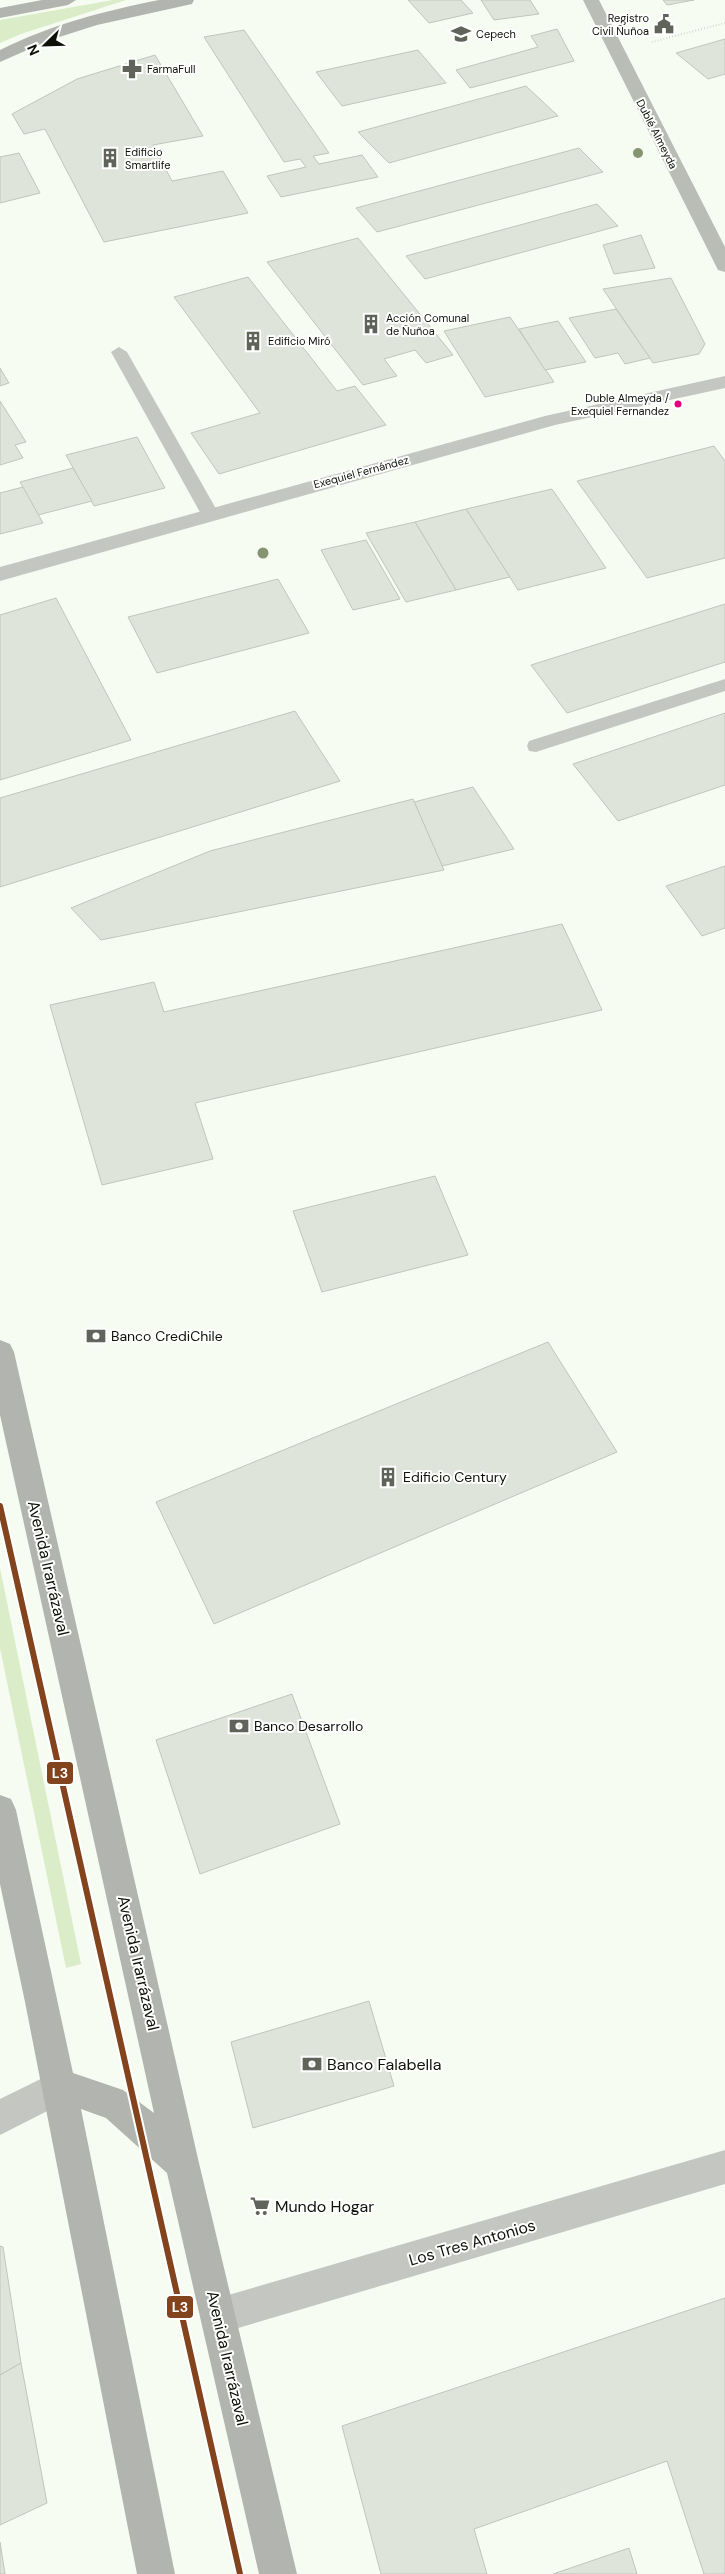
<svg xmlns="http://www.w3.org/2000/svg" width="725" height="2574" viewBox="0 0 725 2574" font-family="'DM Sans',sans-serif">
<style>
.green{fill:#daecc8}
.building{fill:#dfe4da;stroke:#c1c5bc}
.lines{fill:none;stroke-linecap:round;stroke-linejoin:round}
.path{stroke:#bbbdb8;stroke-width:2;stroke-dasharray:0.5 2.5;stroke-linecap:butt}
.service{fill:#c4c6c2;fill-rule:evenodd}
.minor{fill:#c4c6c2;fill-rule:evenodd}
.tertiary{fill:#c4c6c2;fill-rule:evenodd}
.secondary{fill:#babcb6;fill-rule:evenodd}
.primary{fill:#b2b5af;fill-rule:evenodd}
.metro-1-casing{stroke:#fff;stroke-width:10}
.metro-1{stroke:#83441d;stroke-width:6}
.tree{fill:#879474}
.bus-dot{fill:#e5007d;stroke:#fff;stroke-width:2}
.labels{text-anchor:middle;stroke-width:4;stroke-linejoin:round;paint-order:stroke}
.far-poi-label{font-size:11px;fill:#0d1108;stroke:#fff;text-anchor:start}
.far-street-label{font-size:11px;fill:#0d1108;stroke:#fff}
.far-bus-label{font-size:11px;fill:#0d1108;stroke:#fff;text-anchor:end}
.poi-label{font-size:14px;fill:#0d1108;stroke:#fff;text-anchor:start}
.near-street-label{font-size:16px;fill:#0d1108;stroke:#fff}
.near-poi-label{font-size:16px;fill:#0d1108;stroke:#fff;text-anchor:start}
.line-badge{stroke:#fff;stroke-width:2}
.badge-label{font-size:14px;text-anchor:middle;font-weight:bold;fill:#fff}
</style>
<rect width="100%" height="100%" fill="#f7fcf2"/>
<g class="green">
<path d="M 113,0 L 126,0 L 21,34 L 0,43 L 0,20 Z"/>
<path d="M 0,1568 L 81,1964 L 66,1968 L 0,1648 Z"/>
</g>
<g class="building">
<path d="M 408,0 L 461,0 L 473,13 L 429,23 Z"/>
<path d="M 481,0 L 530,0 L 539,14 L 494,20 Z"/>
<path d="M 663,0 L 694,0 L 667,5 Z"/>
<path d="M 557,29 L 574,61 L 470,88 L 456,70 L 538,47 L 531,36 Z"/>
<path d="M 244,30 L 329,153 L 313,156 L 319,164 L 362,155 L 378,177 L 281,197 L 267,176 L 306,167 L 300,159 L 284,162 L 204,37 Z"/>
<path d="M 725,39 L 725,74 L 708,79 L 676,53 Z"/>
<path d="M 418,50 L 446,83 L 342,106 L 316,72 Z"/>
<path d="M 155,55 L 203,136 L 153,145 L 172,181 L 223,171 L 248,213 L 104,242 L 45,129 L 24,134 L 12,114 L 77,79 Z"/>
<path d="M 526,86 L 558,116 L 389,163 L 358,132 Z"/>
<path d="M 579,148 L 603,172 L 377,232 L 356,208 Z"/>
<path d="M 19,153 L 40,193 L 0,203 L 0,157 Z"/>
<path d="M 597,204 L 618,226 L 425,279 L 406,256 Z"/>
<path d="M 641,235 L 655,268 L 614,274 L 603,245 Z"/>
<path d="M 358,238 L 406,297 L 453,355 L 426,363 L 415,350 L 384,359 L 397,376 L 363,385 L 267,262 Z"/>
<path d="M 248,277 L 337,391 L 355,386 L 386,425 L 219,474 L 191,433 L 260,413 L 174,297 Z"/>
<path d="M 671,278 L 705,344 L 699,354 L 653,363 L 603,289 Z"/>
<path d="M 616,309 L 650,358 L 625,364 L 618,353 L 595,358 L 569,318 Z"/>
<path d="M 510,317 L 554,382 L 485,397 L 444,331 Z"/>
<path d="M 558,321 L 586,362 L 545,370 L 519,329 Z"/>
<path d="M 0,368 L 9,383 L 0,386 Z"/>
<path d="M 0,401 L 26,442 L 15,445 L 23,458 L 0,465 Z"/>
<path d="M 137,437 L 165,488 L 94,506 L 66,455 Z"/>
<path d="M 714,446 L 725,461 L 725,558 L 647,578 L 577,481 Z"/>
<path d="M 73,468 L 92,501 L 38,515 L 20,482 Z"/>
<path d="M 23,487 L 43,523 L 0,534 L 0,493 Z"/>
<path d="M 552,489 L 606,568 L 518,590 L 466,509 Z"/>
<path d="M 466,509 L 510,577 L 456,590 L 415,522 Z"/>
<path d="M 415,522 L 456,590 L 406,602 L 366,533 Z"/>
<path d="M 366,540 L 400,599 L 353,610 L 321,550 Z"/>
<path d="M 278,579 L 309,633 L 157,673 L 128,617 Z"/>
<path d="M 56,598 L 131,740 L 0,780 L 0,615 Z"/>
<path d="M 725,604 L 725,662 L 567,713 L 531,665 Z"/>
<path d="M 295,711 L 340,781 L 0,887 L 0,798 Z"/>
<path d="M 725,713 L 725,785 L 618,821 L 573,764 Z"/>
<path d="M 473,787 L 514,849 L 442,866 L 414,802 Z"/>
<path d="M 413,799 L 444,870 L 101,940 L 71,908 L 210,851 Z"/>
<path d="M 725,866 L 725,928 L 702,936 L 666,886 Z"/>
<path d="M 562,924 L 602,1010 L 195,1103 L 213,1159 L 102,1185 L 50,1005 L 154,982 L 164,1012 Z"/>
<path d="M 435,1176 L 468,1255 L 322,1292 L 293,1211 Z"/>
<path d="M 548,1342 L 617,1452 L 214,1624 L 156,1502 Z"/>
<path d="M 292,1694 L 340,1824 L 200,1874 L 156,1740 Z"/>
<path d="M 369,2001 L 394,2086 L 253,2128 L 231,2042 Z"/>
<path d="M 0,2246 L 3,2247 L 21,2363 L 0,2375 Z"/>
<path d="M 725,2298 L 725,2574 L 704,2574 L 667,2461 L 474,2529 L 487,2574 L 381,2574 L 342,2426 Z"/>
<path d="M 21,2363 L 47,2503 L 0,2525 L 0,2375 Z"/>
<path d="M 0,2542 L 5,2574 L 0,2574 Z"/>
<path d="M 629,2548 L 637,2574 L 553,2574 Z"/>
</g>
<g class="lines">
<path class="path" d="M 652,42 L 725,23"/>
<g class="service">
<path d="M 119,347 L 127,352 L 219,514 L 216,518 L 204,518 L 201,514 L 111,352 Z"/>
<path d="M 725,679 L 725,691 L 536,752 L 529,751 L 527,746 L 529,741 Z"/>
</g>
<path class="minor" d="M 725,2150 L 725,2184 L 218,2334 L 205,2329 L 200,2316 L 205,2303 L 218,2298 Z"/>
<g class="tertiary">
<path d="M 725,376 L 725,388 L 555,425 L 0,581 L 0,567 L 545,416 Z"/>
<path d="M 59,2070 L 71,2075 L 76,2087 L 71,2099 L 0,2135 L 0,2099 Z"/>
</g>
<path class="secondary" d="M 583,0 L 599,0 L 725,247 L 725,272 L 718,270 Z"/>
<g class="primary">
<path d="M 42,0 L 76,0 L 68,5 L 0,18 L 0,8 Z"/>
<path d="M 159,0 L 194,0 L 192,4 L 97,25 L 50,40 L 0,62 L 0,50 C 50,25 104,11 159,0 Z"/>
<path d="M 0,1340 L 10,1344 L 14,1352 L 199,2163 L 297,2574 L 259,2574 L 167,2173 L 106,2118 L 81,2109 L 175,2574 L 137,2574 L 25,2002 L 0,1884 L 0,1795 L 11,1799 L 16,1810 L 73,2073 L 123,2090 L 154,2113 L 0,1415 Z"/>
</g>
<defs>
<path id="metro-1" d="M 0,1506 L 240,2574"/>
</defs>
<use href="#metro-1" class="metro-1-casing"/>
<use href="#metro-1" class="metro-1"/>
</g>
<g class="tree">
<circle cx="638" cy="153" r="5"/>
<circle cx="263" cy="553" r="5.5"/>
</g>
<defs>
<symbol id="civic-bare" viewBox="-9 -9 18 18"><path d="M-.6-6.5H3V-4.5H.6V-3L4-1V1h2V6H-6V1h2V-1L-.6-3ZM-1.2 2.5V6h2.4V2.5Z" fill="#5f635a" stroke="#fff" stroke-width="2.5" paint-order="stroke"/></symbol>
<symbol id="school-bare" viewBox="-9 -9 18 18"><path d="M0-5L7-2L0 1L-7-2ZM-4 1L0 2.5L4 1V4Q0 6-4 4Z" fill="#5f635a" stroke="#fff" stroke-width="2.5" paint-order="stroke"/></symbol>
<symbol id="pharmacy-bare" viewBox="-9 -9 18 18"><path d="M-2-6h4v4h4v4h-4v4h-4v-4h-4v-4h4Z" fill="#5f635a" stroke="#fff" stroke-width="2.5" paint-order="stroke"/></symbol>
<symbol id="building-bare" viewBox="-9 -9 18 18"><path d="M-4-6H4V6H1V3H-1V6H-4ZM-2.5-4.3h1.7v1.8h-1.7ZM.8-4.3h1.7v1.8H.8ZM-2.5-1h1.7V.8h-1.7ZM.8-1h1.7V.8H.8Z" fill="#5f635a" stroke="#fff" stroke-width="2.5" paint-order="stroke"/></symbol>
<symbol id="bank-bare" viewBox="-9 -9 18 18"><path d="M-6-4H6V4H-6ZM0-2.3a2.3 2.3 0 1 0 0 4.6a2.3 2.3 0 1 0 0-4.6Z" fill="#5f635a" stroke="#fff" stroke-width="2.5" paint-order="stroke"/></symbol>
<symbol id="supermarket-bare" viewBox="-9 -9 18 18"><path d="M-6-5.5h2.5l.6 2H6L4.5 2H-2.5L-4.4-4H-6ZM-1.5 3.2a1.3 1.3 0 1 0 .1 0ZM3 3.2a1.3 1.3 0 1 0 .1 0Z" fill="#5f635a" stroke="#fff" stroke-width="2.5" paint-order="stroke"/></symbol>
</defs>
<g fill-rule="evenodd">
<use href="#civic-bare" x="650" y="10" width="28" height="28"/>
<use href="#school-bare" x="447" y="20" width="28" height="28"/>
<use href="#pharmacy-bare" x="118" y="55" width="28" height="28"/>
<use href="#building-bare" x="96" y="144" width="28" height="28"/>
<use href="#building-bare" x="357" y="310" width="28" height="28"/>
<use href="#building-bare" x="239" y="327" width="28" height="28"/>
<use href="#bank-bare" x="82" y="1322" width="28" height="28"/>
<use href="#building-bare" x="374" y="1463" width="28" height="28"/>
<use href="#bank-bare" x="225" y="1712" width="28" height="28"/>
<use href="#bank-bare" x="298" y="2050" width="28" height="28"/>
<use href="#supermarket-bare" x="246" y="2192" width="28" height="28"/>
</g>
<circle class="bus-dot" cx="678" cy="404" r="4.5"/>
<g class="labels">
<g class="far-poi-label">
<text x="649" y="22" text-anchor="end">Registro<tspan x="649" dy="13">Civil Ñuñoa</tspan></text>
<text x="476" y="38">Cepech</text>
<text x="147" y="73">FarmaFull</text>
<text x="125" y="156">Edificio<tspan x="125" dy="13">Smartlife</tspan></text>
<text x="386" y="322">Acción Comunal<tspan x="386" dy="13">de Ñuñoa</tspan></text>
<text x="268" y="345">Edificio Miró</text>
</g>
<g class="far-street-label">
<text transform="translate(657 134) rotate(63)" y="4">Dublé Almeyda</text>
<text transform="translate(361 472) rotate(-15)" y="4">Exequiel Fernández</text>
</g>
<g class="far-bus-label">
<text x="669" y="402">Duble Almeyda /<tspan x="669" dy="13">Exequiel Fernandez</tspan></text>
</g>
<g class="poi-label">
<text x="111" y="1341">Banco CrediChile</text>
<text x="403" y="1482">Edificio Century</text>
<text x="254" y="1731">Banco Desarrollo</text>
</g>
<g class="near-street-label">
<text transform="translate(49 1568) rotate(77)" y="6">Avenida Irarrázaval</text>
<text transform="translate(139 1963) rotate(77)" y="6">Avenida Irarrázaval</text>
<text transform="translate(472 2242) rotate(-16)" y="6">Los Tres Antonios</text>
<text transform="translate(228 2358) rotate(77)" y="6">Avenida Irarrázaval</text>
</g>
<g class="near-poi-label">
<text x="327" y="2070">Banco Falabella</text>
<text x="275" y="2212">Mundo Hogar</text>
</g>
</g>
<g class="line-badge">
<rect x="46" y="1761" width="28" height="24" rx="5" fill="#83441d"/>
<rect x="166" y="2295" width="28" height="24" rx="5" fill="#83441d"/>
</g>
<g class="badge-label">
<text x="60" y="1778">L3</text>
<text x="180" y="2312">L3</text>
</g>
<g transform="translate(45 45) rotate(247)" stroke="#ffffff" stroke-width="4" paint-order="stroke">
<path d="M0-4L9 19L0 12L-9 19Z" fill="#0d1108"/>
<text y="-8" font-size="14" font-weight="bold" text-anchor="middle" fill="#0d1108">N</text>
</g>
</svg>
